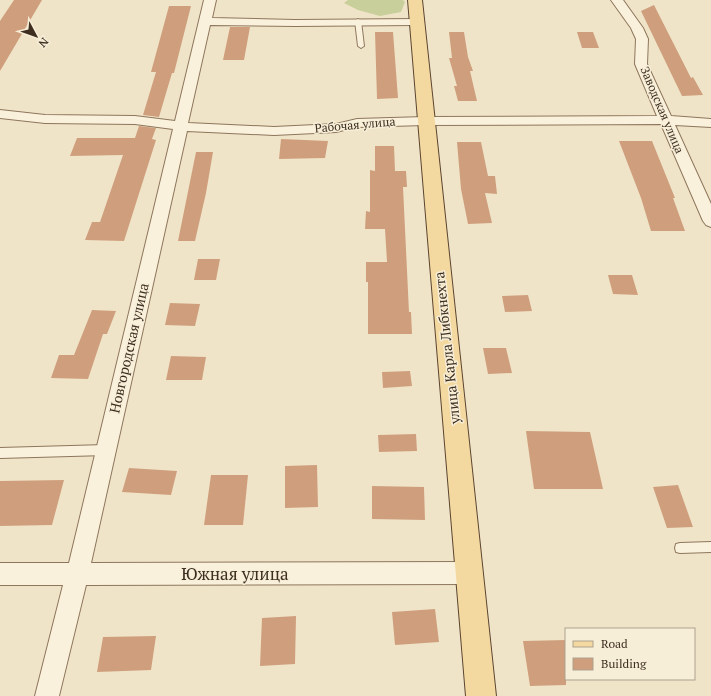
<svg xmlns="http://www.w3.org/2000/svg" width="711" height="696" viewBox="0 0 711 696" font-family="'PT Serif',serif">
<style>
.green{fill:#c9cf9b}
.building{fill:#cf9f7d}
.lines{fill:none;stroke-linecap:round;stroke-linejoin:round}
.lane-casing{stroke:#8d765c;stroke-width:2}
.street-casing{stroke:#8d765c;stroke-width:2}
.primary-casing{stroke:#5b4430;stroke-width:2}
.lane{fill:#faf1dc;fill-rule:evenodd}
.street{fill:#faf1dc;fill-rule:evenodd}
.primary{fill:#f3d9a0;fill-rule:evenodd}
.labels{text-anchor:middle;stroke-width:3;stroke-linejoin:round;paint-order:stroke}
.far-street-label{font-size:12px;fill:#3d2e20;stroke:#f7eed8}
.street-label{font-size:14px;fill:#3d2e20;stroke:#f7eed8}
.near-street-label{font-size:17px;fill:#3d2e20;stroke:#f7eed8}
</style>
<rect width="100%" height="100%" fill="#f0e4c8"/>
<path class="green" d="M 348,0 L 403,0 L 405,2 L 401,12 L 380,16 L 358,10 L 344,3 Z"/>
<g class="building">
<path d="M 14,0 L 42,0 L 0,71 L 0,21 Z"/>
<path d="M 654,5 L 691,78 L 693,77 L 703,95 L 682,96 L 641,11 Z"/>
<path d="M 169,6 L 191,6 L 174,73 L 172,73 L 159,117 L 143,115 L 156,72 L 151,72 Z"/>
<path d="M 230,27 L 250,27 L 244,60 L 223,60 Z"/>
<path d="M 375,32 L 393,32 L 398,98 L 377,99 Z"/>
<path d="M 449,32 L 464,32 L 468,57 L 473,71 L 470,71 L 477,101 L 458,101 L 454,86 L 457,86 L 449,58 L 452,58 Z"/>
<path d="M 577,32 L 593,32 L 599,48 L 582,48 Z"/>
<path d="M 139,126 L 156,128 L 152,139 L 156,140 L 124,241 L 85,240 L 92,222 L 100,222 L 123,155 L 70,156 L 77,138 L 135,138 Z"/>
<path d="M 281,139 L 328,141 L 325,158 L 279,159 Z"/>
<path d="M 619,141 L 652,141 L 675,198 L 673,198 L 685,231 L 651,231 L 641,198 Z"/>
<path d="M 457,142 L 481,142 L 488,176 L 495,176 L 497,194 L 485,193 L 492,223 L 468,224 L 461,189 Z"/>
<path d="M 375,146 L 394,146 L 395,171 L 406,171 L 407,187 L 403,187 L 409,312 L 411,312 L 412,334 L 368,334 L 368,282 L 366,282 L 366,262 L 387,262 L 385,229 L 365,229 L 366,211 L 370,212 L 370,170 L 375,171 Z"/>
<path d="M 196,152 L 213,152 L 206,193 L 195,241 L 178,241 Z"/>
<path d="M 198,259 L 220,259 L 216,280 L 194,280 Z"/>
<path d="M 608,275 L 632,275 L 638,295 L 613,294 Z"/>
<path d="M 528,295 L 532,311 L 505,312 L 502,296 Z"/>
<path d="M 170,303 L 200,304 L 195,326 L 165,325 Z"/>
<path d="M 92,310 L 116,311 L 107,334 L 103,334 L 88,379 L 51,378 L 59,355 L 74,355 Z"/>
<path d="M 483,348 L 506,348 L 512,373 L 488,374 Z"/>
<path d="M 171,356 L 206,357 L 202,380 L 166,380 Z"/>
<path d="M 410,371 L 412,386 L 383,388 L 382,372 Z"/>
<path d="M 526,431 L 590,432 L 603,489 L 534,489 Z"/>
<path d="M 416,434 L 417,451 L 379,452 L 378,435 Z"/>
<path d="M 317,465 L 318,507 L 285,508 L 285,466 Z"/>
<path d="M 129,468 L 177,471 L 171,495 L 122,492 Z"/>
<path d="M 211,475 L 248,475 L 243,525 L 204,525 Z"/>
<path d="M 64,480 L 52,525 L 0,526 L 0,481 Z"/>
<path d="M 678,485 L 693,527 L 667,528 L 653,487 Z"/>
<path d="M 372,486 L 424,487 L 425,520 L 372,519 Z"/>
<path d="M 435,609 L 439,642 L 395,645 L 392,612 Z"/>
<path d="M 296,616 L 295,664 L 260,666 L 262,618 Z"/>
<path d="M 156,636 L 151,670 L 97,672 L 103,637 Z"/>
<path d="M 566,640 L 566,685 L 530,686 L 523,641 Z"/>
</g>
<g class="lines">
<defs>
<g id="lane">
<path d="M 358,19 L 361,21 L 364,46 L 361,48 L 358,46 L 355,21 Z"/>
<path d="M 106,445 L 110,447 L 111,450 L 110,453 L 106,455 L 0,458 L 0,448 Z"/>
<path d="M 711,542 L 711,552 L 680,553 L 676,552 L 675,548 L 676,544 L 680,543 Z"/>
</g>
<path id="street" d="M 204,0 L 216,0 L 212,18 L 295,20 L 416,19 L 420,20 L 422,22 L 420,24 L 416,25 L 295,26 L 210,25 L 188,123 L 274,127 L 336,124 L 357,119 L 425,117 L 657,116 L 635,64 L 636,39 L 631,28 L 611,0 L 623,0 L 643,28 L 648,39 L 647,64 L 671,116 L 711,119 L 711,127 L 675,125 L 711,204 L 711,227 L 706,225 L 703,221 L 661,124 L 425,125 L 357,127 L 336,132 L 274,135 L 187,131 L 91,563 L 469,562 L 477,565 L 480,573 L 477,581 L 469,584 L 86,585 L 59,696 L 35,696 L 63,585 L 0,585 L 0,563 L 69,563 L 173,129 L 135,124 L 45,123 L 0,118 L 0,110 L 45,115 L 135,116 L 175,121 Z"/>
<path id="primary" d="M 408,0 L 422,0 L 496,696 L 466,696 Z"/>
</defs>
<use href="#lane" class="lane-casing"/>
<use href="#street" class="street-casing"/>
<use href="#primary" class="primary-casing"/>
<use href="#lane" class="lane"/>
<use href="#street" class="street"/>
<use href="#primary" class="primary"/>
</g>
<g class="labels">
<g class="far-street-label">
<text transform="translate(662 110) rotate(67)" y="4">Заводская улица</text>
<text transform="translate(355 125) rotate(-5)" y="4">Рабочая улица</text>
</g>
<g class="street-label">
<text transform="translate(129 348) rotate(-77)" y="5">Новгородская улица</text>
<text transform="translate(447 348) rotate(-96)" y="5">улица Карла Либкнехта</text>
</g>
<g class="near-street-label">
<text x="235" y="580">Южная улица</text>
</g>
</g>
<rect x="565" y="628" width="130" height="52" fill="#f7eed8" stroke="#ada18e"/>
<rect x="573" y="641" width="20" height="6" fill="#f3d9a0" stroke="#ada18e"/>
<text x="601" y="648" font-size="12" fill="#3d2e20">Road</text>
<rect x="573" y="658" width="20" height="12" fill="#cf9f7d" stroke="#ada18e"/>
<text x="601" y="668" font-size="12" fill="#3d2e20">Building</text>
<g transform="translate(36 36) rotate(131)" stroke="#f7eed8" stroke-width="3" paint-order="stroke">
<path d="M0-3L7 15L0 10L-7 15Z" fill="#3d2e20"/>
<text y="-6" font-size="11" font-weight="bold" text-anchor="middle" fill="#3d2e20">N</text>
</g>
</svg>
